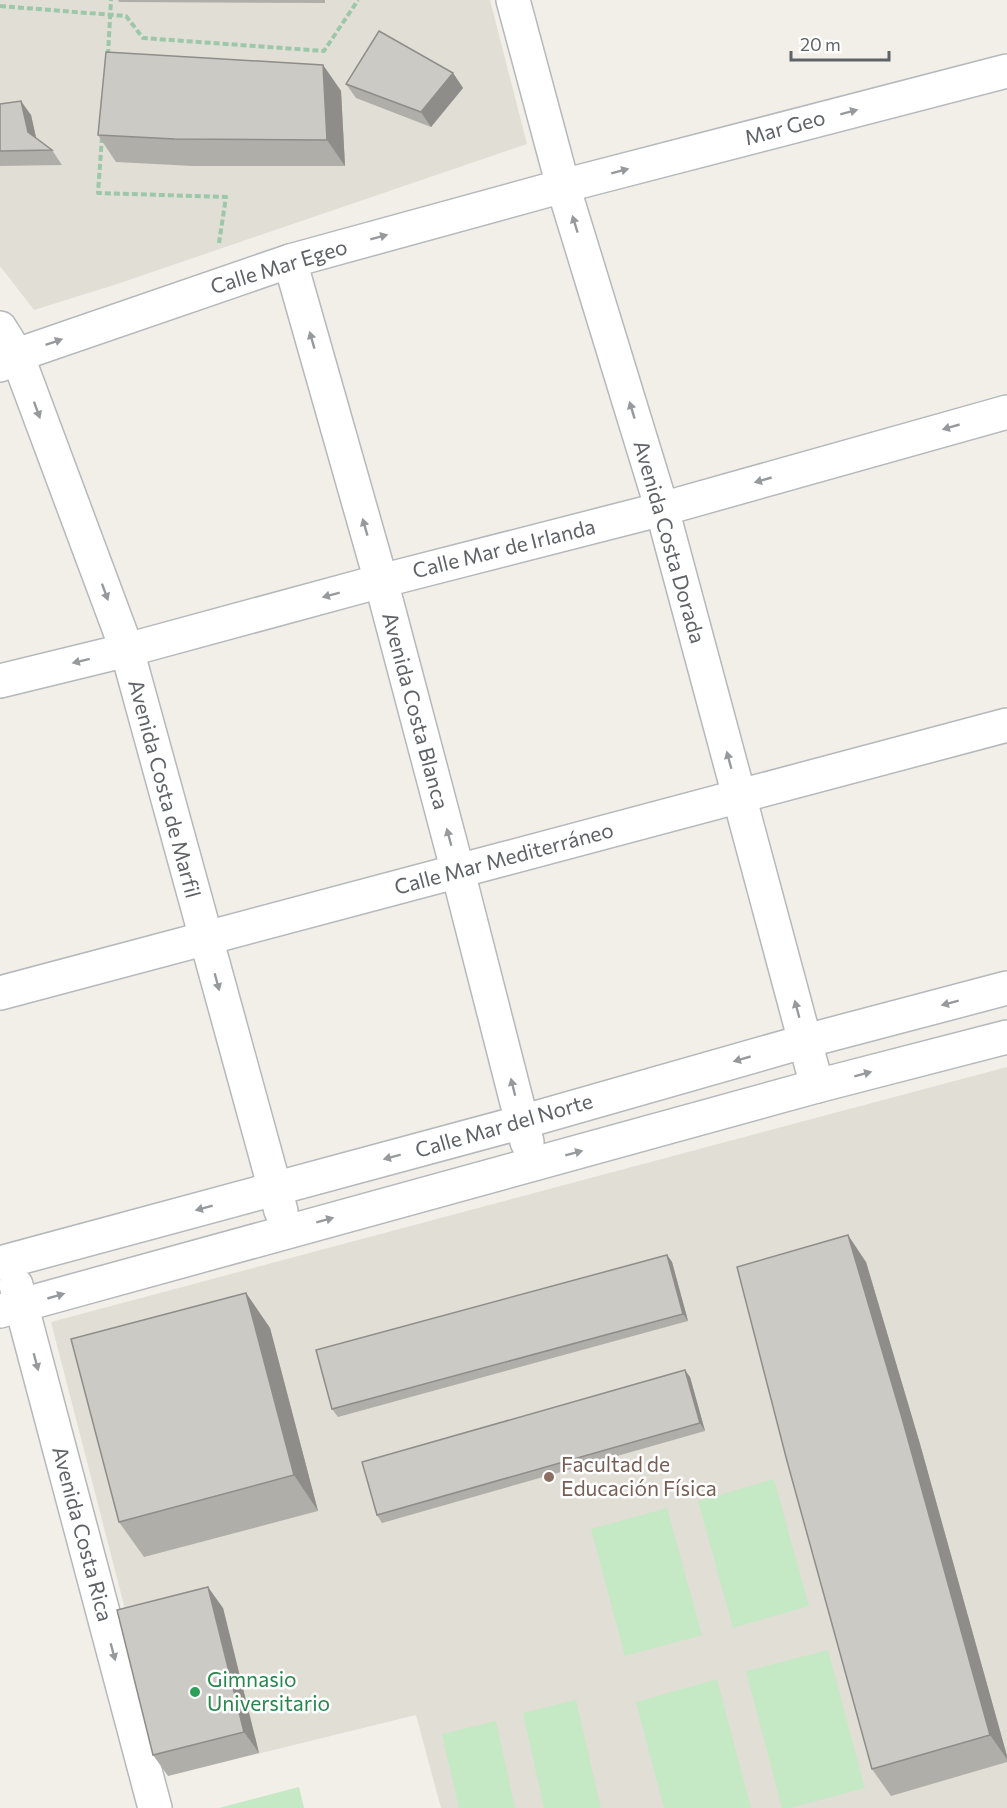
<svg xmlns="http://www.w3.org/2000/svg" width="1007" height="1808" viewBox="0 0 1007 1808" font-family="Commissioner,sans-serif">
<style>
.education{fill:#e1ded6}
.green{fill:#c5e8c5}
.lines{fill:none;stroke-linecap:round;stroke-linejoin:round}
.minor-casing{stroke:#b5b8bc;stroke-width:36}
.path{stroke:#9cc7a9;stroke-width:4;stroke-dasharray:6 3;stroke-linecap:butt}
.minor{stroke:#fff;stroke-width:33}
.wall{fill:#afaea9}
.shaded-wall{fill:#8f8d8a}
.building{fill:#cccac5;stroke:#8f8d8a;stroke-width:1.5}
.oneway{fill:#979a9d}
.education-dot{fill:#8d6e63;stroke:#fff;stroke-width:2}
.leisure-dot{fill:#2e9e5b;stroke:#fff;stroke-width:2}
.labels{text-anchor:middle;stroke-width:5;stroke-linejoin:round;paint-order:stroke}
.street-label{font-size:21px;fill:#5f6368;stroke:#fff}
.education-label{font-size:21px;fill:#785e54;stroke:#fff;text-anchor:start}
.leisure-label{font-size:21px;fill:#27864d;stroke:#fff;text-anchor:start}
</style>
<rect width="100%" height="100%" fill="#f1efe8"/>
<g class="education">
<path d="M 0,0 L 490,0 L 527,144 L 117,284 L 34,310 L 0,266 Z"/>
<path d="M 1007,1067 L 1007,1808 L 441,1808 L 416,1715 L 168,1776 L 51,1322 Z"/>
</g>
<g class="green">
<path d="M 774,1479 L 809,1606 L 733,1628 L 698,1501 Z"/>
<path d="M 667,1508 L 702,1635 L 625,1656 L 591,1529 Z"/>
<path d="M 828,1650 L 865,1788 L 790,1808 L 782,1808 L 746,1671 Z"/>
<path d="M 717,1679 L 751,1808 L 664,1808 L 636,1702 Z"/>
<path d="M 576,1700 L 601,1808 L 544,1808 L 523,1713 Z"/>
<path d="M 496,1721 L 515,1808 L 459,1808 L 442,1734 Z"/>
<path d="M 299,1787 L 304,1808 L 219,1808 Z"/>
</g>
<g class="lines">
<defs>
<g id="minor">
<path d="M 513,0 L 563,186 L 662,509 L 817,1086"/>
<path d="M 290,261 L 381,581 L 458,872 L 527,1142"/>
<path d="M 0,328 L 17,355 L 127,650 L 281,1211"/>
<path d="M 0,365 L 17,355 L 290,261 L 563,186 L 1007,71"/>
<path d="M 0,681 L 127,650 L 381,581 L 662,509 L 1007,412"/>
<path d="M 0,993 C 336,905 671,813 1007,725"/>
<path d="M 0,1263 L 522,1122 L 806,1041 L 1007,988"/>
<path d="M 16,1285 L 155,1808"/>
<path d="M 0,1311 L 817,1086 L 1007,1037"/>
</g>
</defs>
<use href="#minor" class="minor-casing"/>
<g class="path">
<path d="M 0,6 L 126,16 L 143,38 L 324,51 L 358,0"/>
<path d="M 108,55 L 111,0"/>
<path d="M 102,137 L 98,193 L 226,197 L 219,243"/>
</g>
<use href="#minor" class="minor"/>
</g>
<g class="wall">
<path d="M 118,0 L 325,0 L 325,3 L 119,2 Z"/>
<path d="M 323,65 L 341,91 L 345,166 L 193,166 L 116,162 L 98,135 Z"/>
<path d="M 453,73 L 463,88 L 431,127 L 356,98 L 346,84 Z"/>
<path d="M 0,104 L 31,115 L 36,138 L 52,150 L 62,165 L 0,166 Z"/>
<path d="M 667,1255 L 672,1262 L 688,1321 L 338,1417 L 332,1409 Z"/>
<path d="M 866,1262 L 920,1444 L 1007,1756 L 1007,1762 L 891,1796 L 872,1769 Z"/>
<path d="M 246,1293 L 270,1328 L 318,1511 L 144,1557 L 119,1522 Z"/>
<path d="M 690,1377 L 705,1431 L 382,1523 L 377,1515 Z"/>
<path d="M 223,1608 L 259,1753 L 168,1776 L 153,1755 Z"/>
</g>
<g class="shaded-wall">
<path d="M 323,65 L 341,91 L 345,166 L 327,140 Z"/>
<path d="M 453,73 L 463,88 L 431,127 L 421,112 Z"/>
<path d="M 21,101 L 31,115 L 38,146 L 28,132 Z"/>
<path d="M 848,1235 L 866,1262 L 920,1444 L 1007,1756 L 1007,1759 L 990,1735 Z"/>
<path d="M 667,1255 L 672,1262 L 688,1321 L 683,1314 Z"/>
<path d="M 246,1293 L 270,1328 L 318,1511 L 294,1475 Z"/>
<path d="M 685,1370 L 690,1377 L 705,1431 L 700,1423 Z"/>
<path d="M 208,1587 L 223,1608 L 259,1753 L 244,1732 Z"/>
</g>
<g class="building">
<path d="M 379,31 L 453,73 L 421,112 L 346,84 Z"/>
<path d="M 106,52 L 323,65 L 327,140 L 175,139 L 98,135 Z"/>
<path d="M 21,101 L 28,132 L 52,150 L 0,151 L 0,104 Z"/>
<path d="M 848,1235 L 902,1418 L 990,1735 L 872,1769 L 787,1461 L 737,1267 Z"/>
<path d="M 667,1255 L 683,1314 L 332,1409 L 316,1350 Z"/>
<path d="M 246,1293 L 294,1475 L 119,1522 L 71,1339 Z"/>
<path d="M 685,1370 L 700,1423 L 377,1515 L 362,1462 Z"/>
<path d="M 208,1587 L 244,1732 L 153,1755 L 117,1610 Z"/>
</g>
<defs><path id="oneway-solid" d="M-6-.8H1V-3.2L6.5 0L1 3.2V.8H-6Z" transform="scale(1.5)"/></defs>
<g class="oneway">
<use href="#oneway-solid" transform="translate(849 112) rotate(-15)"/>
<use href="#oneway-solid" transform="translate(620 171) rotate(-15)"/>
<use href="#oneway-solid" transform="translate(575 224) rotate(-107)"/>
<use href="#oneway-solid" transform="translate(379 237) rotate(-15)"/>
<use href="#oneway-solid" transform="translate(312 340) rotate(-106)"/>
<use href="#oneway-solid" transform="translate(54 342) rotate(-19)"/>
<use href="#oneway-solid" transform="translate(37 410) rotate(70)"/>
<use href="#oneway-solid" transform="translate(632 410) rotate(-107)"/>
<use href="#oneway-solid" transform="translate(951 427) rotate(164)"/>
<use href="#oneway-solid" transform="translate(763 480) rotate(164)"/>
<use href="#oneway-solid" transform="translate(365 527) rotate(-106)"/>
<use href="#oneway-solid" transform="translate(105 592) rotate(70)"/>
<use href="#oneway-solid" transform="translate(331 595) rotate(165)"/>
<use href="#oneway-solid" transform="translate(81 661) rotate(166)"/>
<use href="#oneway-solid" transform="translate(729 760) rotate(-105)"/>
<use href="#oneway-solid" transform="translate(449 837) rotate(-105)"/>
<use href="#oneway-solid" transform="translate(217 982) rotate(75)"/>
<use href="#oneway-solid" transform="translate(950 1003) rotate(165)"/>
<use href="#oneway-solid" transform="translate(797 1009) rotate(-105)"/>
<use href="#oneway-solid" transform="translate(742 1059) rotate(164)"/>
<use href="#oneway-solid" transform="translate(863 1074) rotate(-15)"/>
<use href="#oneway-solid" transform="translate(513 1087) rotate(-104)"/>
<use href="#oneway-solid" transform="translate(574 1153) rotate(-15)"/>
<use href="#oneway-solid" transform="translate(392 1157) rotate(165)"/>
<use href="#oneway-solid" transform="translate(204 1208) rotate(165)"/>
<use href="#oneway-solid" transform="translate(325 1220) rotate(-15)"/>
<use href="#oneway-solid" transform="translate(56 1296) rotate(-16)"/>
<use href="#oneway-solid" transform="translate(36 1362) rotate(75)"/>
<use href="#oneway-solid" transform="translate(113 1652) rotate(75)"/>
</g>
<circle class="education-dot" cx="549" cy="1477" r="6"/>
<circle class="leisure-dot" cx="195" cy="1692" r="6"/>
<g class="labels">
<g class="street-label">
<text transform="translate(785 128) rotate(-15)" y="7">Mar Geo</text>
<text transform="translate(279 267) rotate(-17)" y="7">Calle Mar Egeo</text>
<text transform="translate(669 542) rotate(74)" y="7">Avenida Costa Dorada</text>
<text transform="translate(504 549) rotate(-14)" y="7">Calle Mar de Irlanda</text>
<text transform="translate(415 711) rotate(75)" y="7">Avenida Costa Blanca</text>
<text transform="translate(164 789) rotate(75)" y="7">Avenida Costa de Marfil</text>
<text transform="translate(504 859) rotate(-15)" y="7">Calle Mar Mediterráneo</text>
<text transform="translate(504 1126) rotate(-16)" y="7">Calle Mar del Norte</text>
<text transform="translate(82 1534) rotate(75)" y="7">Avenida Costa Rica</text>
</g>
<g class="education-label">
<text x="561" y="1472">Facultad de<tspan x="561" dy="24">Educación Física</tspan></text>
</g>
<g class="leisure-label">
<text x="207" y="1687">Gimnasio<tspan x="207" dy="24">Universitario</tspan></text>
</g>
</g>
<path d="M791 51v9h98v-9" fill="none" stroke="#5f6368" stroke-width="3"/>
<text x="800" y="51" font-size="18" fill="#5f6368" stroke="#ffffff" stroke-width="4.5" paint-order="stroke">20 m</text>
</svg>
